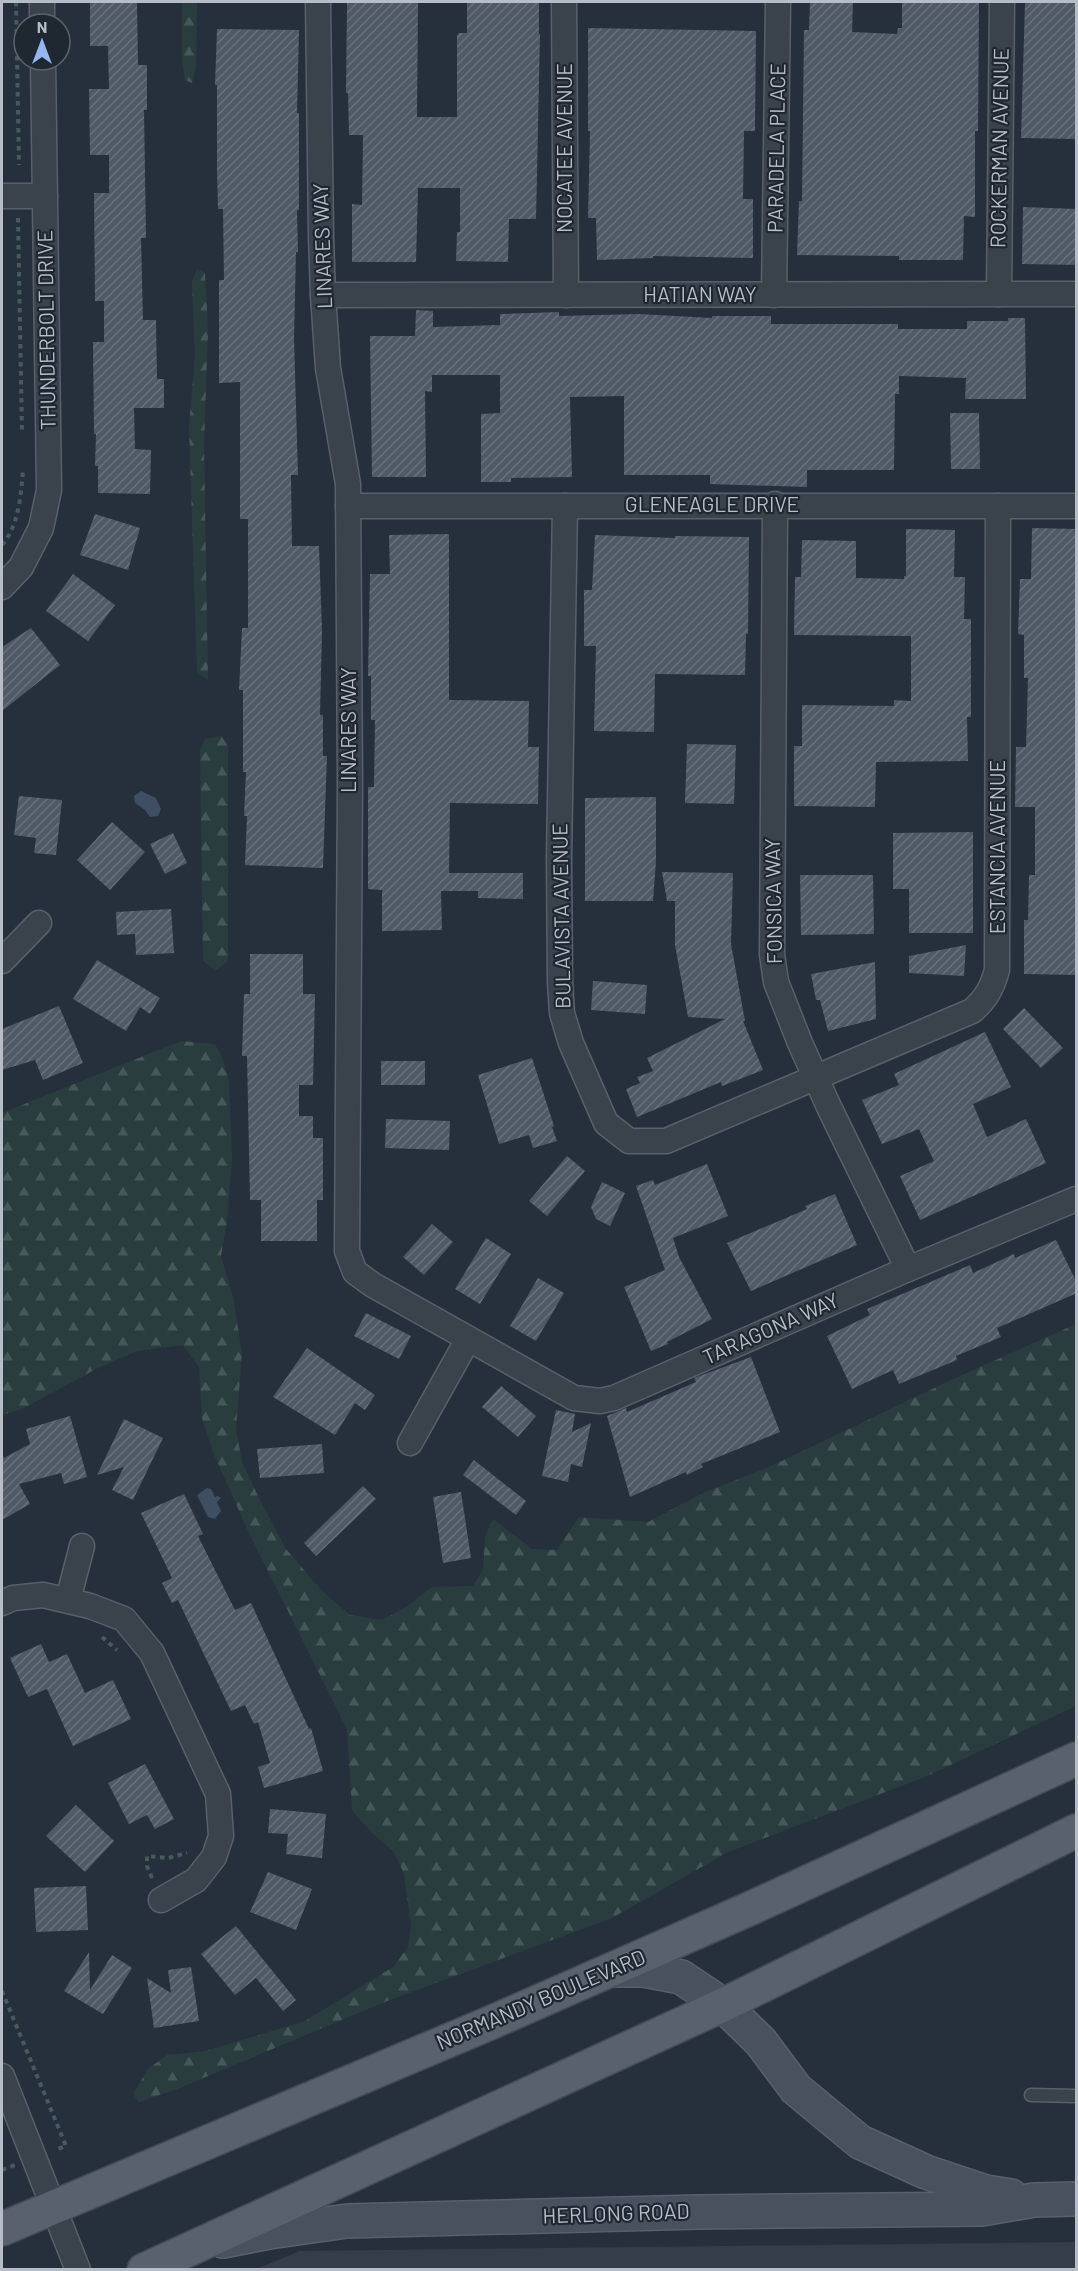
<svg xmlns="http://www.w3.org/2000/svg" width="1078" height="2271" viewBox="0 0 1078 2271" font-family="Barlow,sans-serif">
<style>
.airport{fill:#343d49}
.forest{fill:url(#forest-firs)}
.water{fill:#3e4e63}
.building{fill:url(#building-hatch)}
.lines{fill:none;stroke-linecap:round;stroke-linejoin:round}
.lane-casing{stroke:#58606a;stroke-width:15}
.street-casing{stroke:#58606a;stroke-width:27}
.secondary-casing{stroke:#58606a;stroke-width:36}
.primary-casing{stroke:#434b55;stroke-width:36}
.path{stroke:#485a5c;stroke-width:4;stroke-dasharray:4.5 4.5;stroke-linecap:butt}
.lane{stroke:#3a424c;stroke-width:12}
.street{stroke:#3a424c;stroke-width:24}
.secondary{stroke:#49515f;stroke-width:33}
.primary{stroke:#58616c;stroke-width:33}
.labels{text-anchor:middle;stroke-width:4.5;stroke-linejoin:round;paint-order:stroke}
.street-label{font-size:21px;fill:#b6bdc7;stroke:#1f2731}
</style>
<defs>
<pattern id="forest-firs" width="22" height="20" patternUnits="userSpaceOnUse" patternTransform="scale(1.5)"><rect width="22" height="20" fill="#293d3e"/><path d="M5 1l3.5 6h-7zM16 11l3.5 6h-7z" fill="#465758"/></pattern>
<pattern id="building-hatch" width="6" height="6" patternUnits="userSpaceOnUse" patternTransform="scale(1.5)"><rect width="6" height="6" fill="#505a67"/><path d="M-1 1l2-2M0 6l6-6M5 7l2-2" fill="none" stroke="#67707b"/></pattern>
</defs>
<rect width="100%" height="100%" fill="#26303c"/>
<path class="airport" d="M 1076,2242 L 1076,2270 L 256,2269 L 300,2251 Z"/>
<g class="forest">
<path d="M 182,2 L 197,2 L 196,67 L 192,83 L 185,80 L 182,60 Z"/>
<path d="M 197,269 L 205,273 L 208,331 L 204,445 L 208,680 L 197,673 L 189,427 L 195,356 L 192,282 Z"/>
<path d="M 221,736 L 228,745 L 228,961 L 215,971 L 203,960 L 200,750 L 205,739 Z"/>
<path d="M 181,1041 L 215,1044 L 223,1059 L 229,1081 L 232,1160 L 227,1221 L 221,1256 L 233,1297 L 242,1353 L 236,1429 L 242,1462 L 258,1496 L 286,1549 L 322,1591 L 350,1615 L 382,1620 L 406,1607 L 432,1587 L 473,1586 L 483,1570 L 485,1537 L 493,1519 L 532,1549 L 557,1550 L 579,1517 L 648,1522 L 703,1493 L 769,1467 L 947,1382 L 1076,1324 L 1076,1706 L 925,1777 L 728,1852 L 612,1918 L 387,2001 L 177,2089 L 139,2102 L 133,2094 L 148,2069 L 167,2055 L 206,2051 L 305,2021 L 393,1967 L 408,1947 L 411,1926 L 404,1874 L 394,1852 L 370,1831 L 352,1810 L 347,1729 L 249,1533 L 213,1452 L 202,1418 L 199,1367 L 183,1345 L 137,1351 L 98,1368 L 22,1409 L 2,1415 L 2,1113 Z"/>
</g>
<g class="water">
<path d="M 141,791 L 156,798 L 161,809 L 158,816 L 150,817 L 145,810 L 135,803 L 134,796 Z"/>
<path d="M 207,1488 L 211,1489 L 215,1497 L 218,1496 L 221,1498 L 217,1502 L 221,1511 L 215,1519 L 208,1517 L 197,1495 Z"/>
</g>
<g class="building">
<path d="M 137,2 L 138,65 L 147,65 L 147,110 L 144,110 L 146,238 L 141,238 L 143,320 L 156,320 L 157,379 L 164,379 L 164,408 L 134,408 L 135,449 L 151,450 L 150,494 L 98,493 L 98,466 L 95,466 L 96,434 L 94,434 L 93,342 L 104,342 L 104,301 L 95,301 L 94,193 L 109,193 L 109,155 L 90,155 L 89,89 L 109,89 L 108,46 L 90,46 L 90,3 Z"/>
<path d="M 347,2 L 418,2 L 417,117 L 457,117 L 457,36 L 459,33 L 467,33 L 467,2 L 539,2 L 539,34 L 540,34 L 536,219 L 509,219 L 508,262 L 456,261 L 457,232 L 460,232 L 460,188 L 418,188 L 416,262 L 352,262 L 352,204 L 362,205 L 363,135 L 349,135 L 348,93 L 346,93 Z"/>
<path d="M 810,2 L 853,2 L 852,32 L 897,34 L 898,28 L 902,28 L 902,2 L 979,2 L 978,131 L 975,131 L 975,217 L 964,216 L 963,260 L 899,260 L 899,256 L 797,255 L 799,201 L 802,201 L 804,30 L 809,30 Z"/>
<path d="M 1025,2 L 1077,2 L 1077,139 L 1021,138 Z"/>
<path d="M 588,28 L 756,31 L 755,131 L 744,131 L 743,199 L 753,199 L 753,258 L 653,256 L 653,258 L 597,260 L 596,218 L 588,218 L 590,131 L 588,131 Z"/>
<path d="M 217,29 L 299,30 L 297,113 L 299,113 L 299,210 L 297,210 L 298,252 L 296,252 L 294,338 L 298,475 L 291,475 L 292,546 L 319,546 L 322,631 L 320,715 L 323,715 L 323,756 L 327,756 L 323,868 L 245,865 L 247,816 L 244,816 L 246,772 L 243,772 L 243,690 L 239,690 L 242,628 L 248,628 L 248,519 L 240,519 L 240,382 L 219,383 L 219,280 L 224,280 L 223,209 L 218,209 L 217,170 L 217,85 L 215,85 Z"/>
<path d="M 1023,207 L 1077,209 L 1077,265 L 1022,264 Z"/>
<path d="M 416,310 L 433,311 L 433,327 L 500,325 L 500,314 L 559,312 L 559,316 L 639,314 L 712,318 L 712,316 L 771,316 L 771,324 L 898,324 L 898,329 L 967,329 L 967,321 L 1008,321 L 1008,318 L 1025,318 L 1026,399 L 965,399 L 966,378 L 899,376 L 899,394 L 895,394 L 894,470 L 807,470 L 807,487 L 710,484 L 710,475 L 624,475 L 624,396 L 570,397 L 572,477 L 511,478 L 511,482 L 481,482 L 481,414 L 500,413 L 500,375 L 432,375 L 432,392 L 425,391 L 426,477 L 372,477 L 370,336 L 415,336 Z"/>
<path d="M 950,413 L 979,413 L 980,469 L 951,469 Z"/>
<path d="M 95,514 L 140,528 L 128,570 L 80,555 Z"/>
<path d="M 1032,528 L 1077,529 L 1077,975 L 1024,974 L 1024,920 L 1028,920 L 1029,875 L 1035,875 L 1035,807 L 1015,807 L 1016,747 L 1026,747 L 1028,678 L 1024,678 L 1024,635 L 1018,634 L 1020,579 L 1031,579 Z"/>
<path d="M 906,529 L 955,530 L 954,577 L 965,577 L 964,619 L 971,619 L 971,717 L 967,717 L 968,761 L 876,762 L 875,807 L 794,806 L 794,746 L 802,746 L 802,705 L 894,706 L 894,700 L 911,701 L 911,636 L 794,635 L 795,577 L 801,577 L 802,540 L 856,541 L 856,578 L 904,579 L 904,576 L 906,576 Z"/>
<path d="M 449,534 L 449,700 L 529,701 L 528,747 L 539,747 L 538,804 L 450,803 L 449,873 L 523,873 L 523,899 L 478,898 L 478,891 L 441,891 L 442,930 L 382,931 L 382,890 L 368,889 L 368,787 L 374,787 L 375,720 L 371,720 L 371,676 L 368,676 L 370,574 L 390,574 L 389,535 Z"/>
<path d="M 595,535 L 675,538 L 675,536 L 749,537 L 748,634 L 746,634 L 745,675 L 655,674 L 654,732 L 594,731 L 596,646 L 584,646 L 584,590 L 592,590 Z"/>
<path d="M 73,574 L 115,605 L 88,641 L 46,611 Z"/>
<path d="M 31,628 L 60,665 L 2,711 L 2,647 Z"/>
<path d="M 687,744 L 736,745 L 734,804 L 685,803 Z"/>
<path d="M 19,796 L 62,800 L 56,855 L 34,853 L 36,838 L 14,835 Z"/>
<path d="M 656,797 L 656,861 L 653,901 L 585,901 L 585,798 Z"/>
<path d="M 112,822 L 145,852 L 110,890 L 77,860 Z"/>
<path d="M 973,832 L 973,933 L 909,933 L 909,889 L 893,889 L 893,833 Z"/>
<path d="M 173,833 L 187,863 L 165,874 L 150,844 Z"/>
<path d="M 662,872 L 733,873 L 731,944 L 745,1021 L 743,1021 L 763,1070 L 722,1086 L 721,1082 L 637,1117 L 626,1089 L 640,1083 L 637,1077 L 653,1071 L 647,1058 L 725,1019 L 688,1017 L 675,945 L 675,901 L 667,901 Z"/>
<path d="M 800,875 L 873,875 L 874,934 L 801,935 Z"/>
<path d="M 171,909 L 174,953 L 136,955 L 135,934 L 117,935 L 116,912 Z"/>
<path d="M 966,945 L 964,976 L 909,973 L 909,956 Z"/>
<path d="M 250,954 L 303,954 L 303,994 L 315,994 L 313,1085 L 299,1085 L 299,1116 L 313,1116 L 313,1138 L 323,1138 L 323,1200 L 317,1200 L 317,1241 L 261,1241 L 261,1200 L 250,1200 L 247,1056 L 242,1056 L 244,994 L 250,994 Z"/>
<path d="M 97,960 L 160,998 L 150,1014 L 140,1007 L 126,1031 L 73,999 Z"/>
<path d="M 875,962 L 876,1019 L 828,1031 L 820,1000 L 816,1000 L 811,974 Z"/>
<path d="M 593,981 L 647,985 L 645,1014 L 591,1010 Z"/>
<path d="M 59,1006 L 83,1063 L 43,1080 L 35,1060 L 2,1070 L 2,1029 Z"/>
<path d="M 1024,1008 L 1063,1048 L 1041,1068 L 1003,1029 Z"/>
<path d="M 985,1032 L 1011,1087 L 973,1104 L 987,1137 L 1026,1119 L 1046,1163 L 920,1220 L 900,1176 L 934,1161 L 919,1129 L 882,1144 L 862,1100 L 899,1085 L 894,1074 Z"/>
<path d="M 532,1058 L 554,1126 L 552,1127 L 557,1141 L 533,1148 L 529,1135 L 499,1144 L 478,1075 Z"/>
<rect x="381" y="1061" width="44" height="24"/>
<path d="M 386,1119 L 450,1121 L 449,1150 L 385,1148 Z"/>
<path d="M 567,1156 L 585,1171 L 547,1216 L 529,1201 Z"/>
<path d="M 707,1164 L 728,1216 L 673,1238 L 679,1257 L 712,1319 L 667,1342 L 668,1344 L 651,1351 L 624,1287 L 665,1270 L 636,1186 L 653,1180 L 655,1185 Z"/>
<path d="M 602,1182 L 625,1193 L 610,1226 L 596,1219 L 591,1207 Z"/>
<path d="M 835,1194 L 857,1245 L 751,1291 L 727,1243 L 807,1209 L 805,1206 Z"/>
<path d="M 432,1224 L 453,1242 L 424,1275 L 403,1257 Z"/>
<path d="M 486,1238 L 511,1254 L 480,1304 L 455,1289 Z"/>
<path d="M 1056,1240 L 1077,1283 L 1077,1293 L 997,1328 L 1001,1337 L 956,1356 L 957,1360 L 899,1384 L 893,1370 L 852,1389 L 827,1336 L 870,1315 L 867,1309 L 970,1265 L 973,1273 L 1014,1254 L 1015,1258 Z"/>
<path d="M 538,1278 L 564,1293 L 536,1341 L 510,1326 Z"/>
<path d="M 366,1313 L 411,1336 L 399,1359 L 354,1336 Z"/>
<path d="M 307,1348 L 375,1395 L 365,1410 L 355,1403 L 335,1435 L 273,1397 Z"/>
<path d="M 751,1357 L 780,1432 L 701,1464 L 703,1467 L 687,1475 L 686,1472 L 630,1497 L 607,1416 L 626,1408 L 627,1412 L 696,1382 L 694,1378 Z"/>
<path d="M 501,1386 L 536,1416 L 518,1437 L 482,1407 Z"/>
<path d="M 556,1410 L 575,1414 L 572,1432 L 591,1423 L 582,1467 L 571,1464 L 568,1482 L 542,1476 Z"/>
<path d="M 70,1416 L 87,1477 L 64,1484 L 61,1473 L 19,1484 L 30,1504 L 2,1520 L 2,1453 L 4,1458 L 30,1444 L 26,1429 Z"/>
<path d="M 124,1419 L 163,1438 L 133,1500 L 112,1490 L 124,1467 L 97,1475 Z"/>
<path d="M 322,1444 L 324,1473 L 260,1478 L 257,1449 Z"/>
<path d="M 474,1460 L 526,1501 L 516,1515 L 463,1475 Z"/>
<path d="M 363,1486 L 376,1499 L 316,1556 L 304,1543 Z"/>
<path d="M 461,1492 L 471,1558 L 443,1563 L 433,1497 Z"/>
<path d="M 184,1494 L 203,1534 L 198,1536 L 235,1610 L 251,1603 L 309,1729 L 311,1728 L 323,1771 L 264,1788 L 258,1767 L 270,1763 L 258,1722 L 254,1724 L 245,1705 L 231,1711 L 178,1600 L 172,1603 L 162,1583 L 172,1578 L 141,1513 Z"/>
<path d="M 41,1644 L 49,1662 L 67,1654 L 85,1693 L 113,1680 L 131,1719 L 73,1746 L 47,1689 L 28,1697 L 10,1658 Z"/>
<path d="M 145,1764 L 174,1819 L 155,1829 L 147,1815 L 129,1824 L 108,1783 Z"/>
<path d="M 76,1805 L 114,1841 L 85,1872 L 46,1836 Z"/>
<path d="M 270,1809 L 326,1814 L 322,1858 L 286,1854 L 288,1834 L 268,1833 Z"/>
<path d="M 268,1872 L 312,1889 L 296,1930 L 250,1912 Z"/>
<path d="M 86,1886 L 88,1930 L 36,1932 L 34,1888 Z"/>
<path d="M 236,1926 L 296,2000 L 283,2011 L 256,1978 L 235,1995 L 201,1954 Z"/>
<path d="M 89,1952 L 90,1990 L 112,1955 L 132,1968 L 103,2014 L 64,1991 Z"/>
<path d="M 191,1967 L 199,2021 L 154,2028 L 147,1978 L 171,1993 L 168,1970 Z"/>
</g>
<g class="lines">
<defs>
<path id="lane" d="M 1031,2095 L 1076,2096"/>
<g id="street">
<path d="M 42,2 L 42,24"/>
<path d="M 318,2 L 321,236 L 323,295 L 328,368 L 348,484 L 350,782 L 347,1251 L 355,1272 L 373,1285 L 574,1398 L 600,1401 L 614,1398 L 908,1269 L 1076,1199"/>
<path d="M 564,2 L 566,295"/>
<path d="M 2,196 L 45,196"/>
<path d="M 999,294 L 1002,2"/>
<path d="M 323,295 L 1076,294"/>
<path d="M 774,295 L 778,2"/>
<path d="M 775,504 L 772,954 L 776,982 L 800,1043 L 829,1107 L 908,1269"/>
<path d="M 348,506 L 1076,506"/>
<path d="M 565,506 L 559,858 L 560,982 L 562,1013 L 571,1043 L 606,1123 L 629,1141 L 666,1141 L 972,1011 C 986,999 992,988 997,970 L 998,506"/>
<path d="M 2,587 L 21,567 L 41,528 L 49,490 L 43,60"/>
<path d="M 2,961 L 39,923"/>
<path d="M 410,1443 L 468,1339"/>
<path d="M 68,1600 L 82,1546"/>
<path d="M 2,1603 L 13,1598 L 43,1595 L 90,1606 L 124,1619 L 152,1653 L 218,1794 L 221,1836 L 214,1857 L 196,1880 L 161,1900"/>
<path d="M 2,2076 L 78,2270"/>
</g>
<g id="secondary">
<path d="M 612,1970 L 644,1970 L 681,1977 L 723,2005 L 761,2042 L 796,2089 L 860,2142 L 926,2172 L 986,2192 L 1011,2196"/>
<path d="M 223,2241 L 269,2232 L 347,2221 L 698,2212 L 982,2209 L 1034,2200 L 1076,2199"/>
</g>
<g id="primary">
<path d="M 2,2229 L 490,2023 L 749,1909 L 1076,1759"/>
<path d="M 144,2270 L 723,2005 L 1076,1831"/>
</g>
</defs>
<use href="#lane" class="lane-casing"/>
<use href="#street" class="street-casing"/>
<use href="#secondary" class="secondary-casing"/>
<use href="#primary" class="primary-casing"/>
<g class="path">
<path d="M 16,2 L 19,165"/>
<path d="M 64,31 L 64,51"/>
<path d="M 18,218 L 22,432"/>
<path d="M 2,545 C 19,525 21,495 23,470"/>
<path d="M 102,1637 L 117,1650"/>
<path d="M 152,1878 L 147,1866 L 147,1856 L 168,1858 L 187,1853"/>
<path d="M 2,1991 L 66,2146 L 55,2150"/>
<path d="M 2,2170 L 15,2165"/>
</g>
<use href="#lane" class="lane"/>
<use href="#street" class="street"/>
<use href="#secondary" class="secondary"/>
<use href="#primary" class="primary"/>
</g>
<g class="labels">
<g class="street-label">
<text transform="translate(565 148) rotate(-90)" y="7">NOCATEE AVENUE</text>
<text transform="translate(777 148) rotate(-89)" y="7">PARADELA PLACE</text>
<text transform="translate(1000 148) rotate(-89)" y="7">ROCKERMAN AVENUE</text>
<text transform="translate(323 246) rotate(-92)" y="7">LINARES WAY</text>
<text x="700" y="302">HATIAN WAY</text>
<text transform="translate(47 330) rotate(-91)" y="7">THUNDERBOLT DRIVE</text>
<text x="712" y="512">GLENEAGLE DRIVE</text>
<text transform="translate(349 730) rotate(-90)" y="7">LINARES WAY</text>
<text transform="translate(998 847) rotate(-90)" y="7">ESTANCIA AVENUE</text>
<text transform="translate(774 901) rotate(-91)" y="7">FONSICA WAY</text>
<text transform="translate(562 916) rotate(-91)" y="7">BULAVISTA AVENUE</text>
<text transform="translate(771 1329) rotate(-24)" y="7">TARAGONA WAY</text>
<text transform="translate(541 2000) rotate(-23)" y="7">NORMANDY BOULEVARD</text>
<text transform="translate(616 2214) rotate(-2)" y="7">HERLONG ROAD</text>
</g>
</g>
<rect width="1078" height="2271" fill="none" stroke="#b6bdc7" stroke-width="6"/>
<g transform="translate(42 42)"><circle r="28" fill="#1f2731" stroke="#5b636d" stroke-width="1.5"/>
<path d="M0-4.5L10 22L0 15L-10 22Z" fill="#94b8ee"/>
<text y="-9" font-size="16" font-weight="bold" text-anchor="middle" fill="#b6bdc7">N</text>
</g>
</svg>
